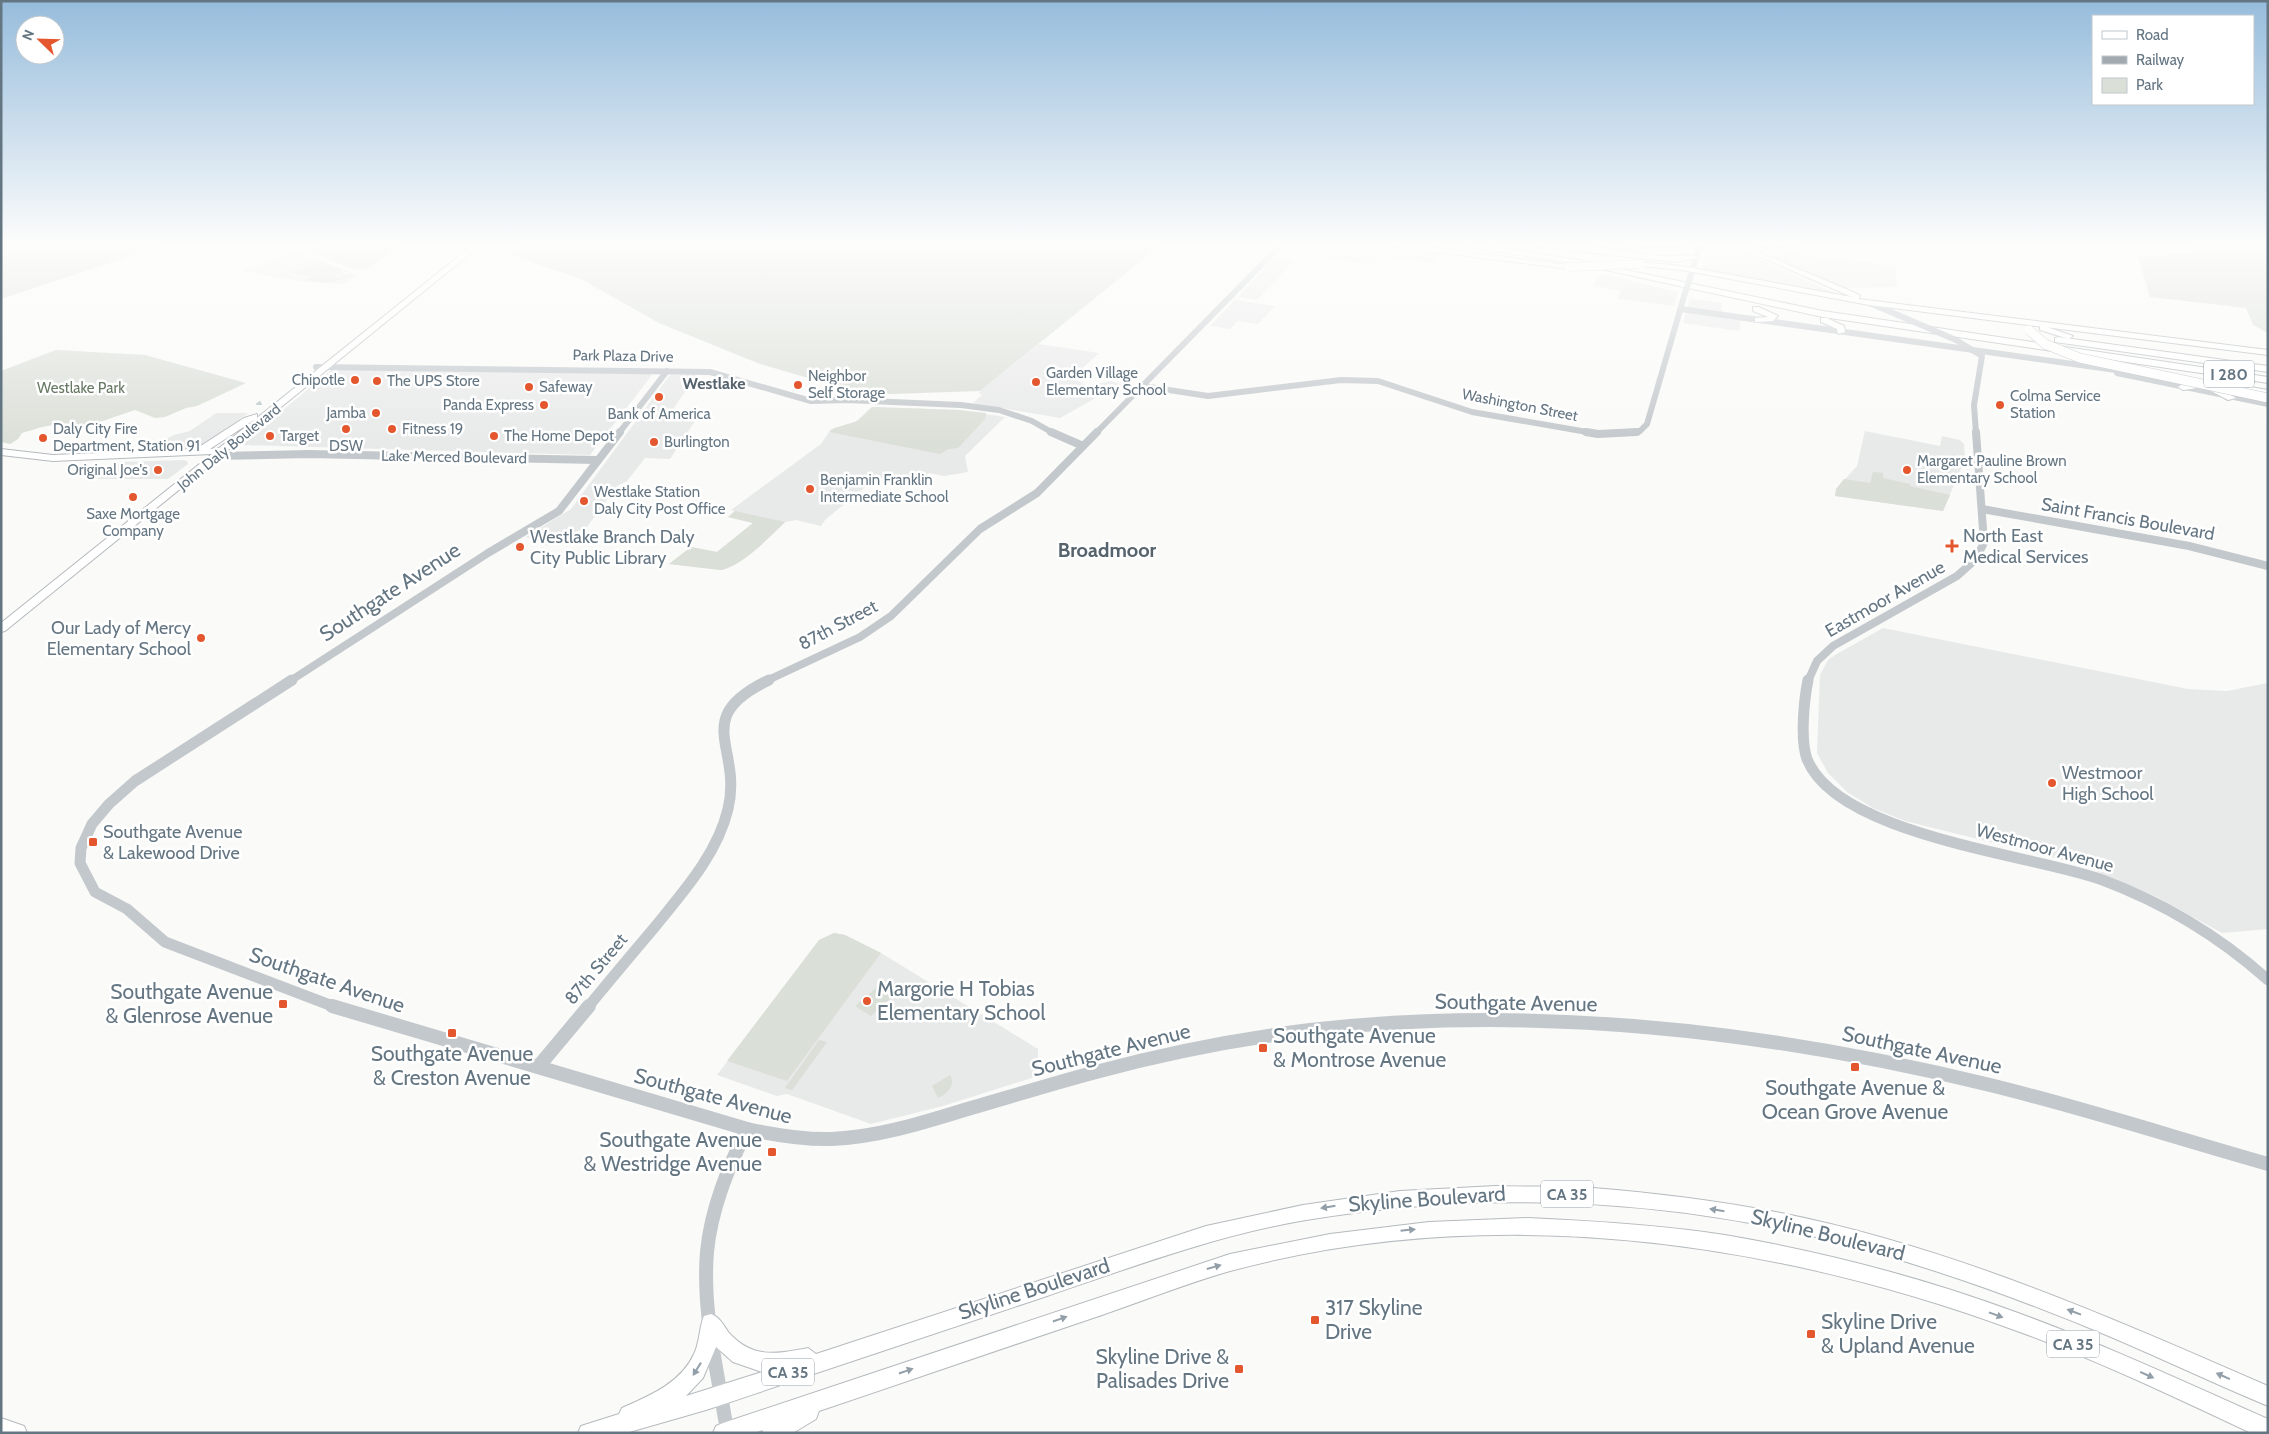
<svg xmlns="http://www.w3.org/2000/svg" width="2269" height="1434" viewBox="0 0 2269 1434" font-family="Cabin,sans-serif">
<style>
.built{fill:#e8e9e9}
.green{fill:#dadfd7}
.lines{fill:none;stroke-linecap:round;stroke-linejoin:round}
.stream{stroke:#bbc7cb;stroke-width:2}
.major-casing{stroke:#b5babe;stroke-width:2}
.highway-casing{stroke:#b4b9bd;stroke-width:2}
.minor-far3{stroke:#c3c8cc;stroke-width:6}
.minor-far2{stroke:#c3c8cc;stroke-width:8}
.minor-far1{stroke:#c3c8cc;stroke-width:11}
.minor{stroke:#c3c8cc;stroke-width:14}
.major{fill:#fff;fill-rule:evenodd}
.highway{fill:#fff;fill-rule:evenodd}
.rail{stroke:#a2aab0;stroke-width:2;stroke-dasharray:5 2.5;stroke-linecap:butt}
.major-bridge-casing{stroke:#b5babe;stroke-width:9;stroke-linecap:butt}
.highway-bridge-casing{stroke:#b4b9bd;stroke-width:10;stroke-linecap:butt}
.minor-bridge{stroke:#c3c8cc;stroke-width:6}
.major-bridge{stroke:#fff;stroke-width:8}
.highway-bridge{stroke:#fff;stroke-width:9}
.oneway{fill:#939fa8}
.poi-dot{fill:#e4572e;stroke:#fff;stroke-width:2}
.labels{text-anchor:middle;stroke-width:5;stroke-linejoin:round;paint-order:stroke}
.far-street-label{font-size:15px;fill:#657683;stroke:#fff}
.far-poi-label{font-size:15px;fill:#657683;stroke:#fff;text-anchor:start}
.far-park-label{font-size:15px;fill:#687a64;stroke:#fff}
.shield{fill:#fff;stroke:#939fa8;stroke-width:1}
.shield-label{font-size:16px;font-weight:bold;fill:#657683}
.far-quarter-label{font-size:16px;font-weight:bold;fill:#57646e;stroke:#fff}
.street-label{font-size:18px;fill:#657683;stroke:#fff}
.poi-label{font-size:18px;fill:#657683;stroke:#fff;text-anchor:start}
.quarter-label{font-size:20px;font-weight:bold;fill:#57646e;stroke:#fff}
.near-street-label{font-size:21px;fill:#657683;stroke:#fff}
.near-poi-label{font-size:21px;fill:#657683;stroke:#fff;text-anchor:start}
</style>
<rect width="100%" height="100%" fill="#fafaf8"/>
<g class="built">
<path d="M 1276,244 L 1369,244 L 1439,253 L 1432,263 L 1381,256 L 1373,264 L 1329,259 L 1335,252 L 1306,248 L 1300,254 L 1280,252 L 1286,245 Z"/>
<path d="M 1542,244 L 1685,245 L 1688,251 L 1612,251 Z"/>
<path d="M 1708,244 L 1726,244 L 1837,294 L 1704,269 L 1702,268 Z"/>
<path d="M 292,252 L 303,254 L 359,275 L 343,284 L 301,281 L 241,271 Z"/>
<path d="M 1793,253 L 1896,266 L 1897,287 L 1842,288 L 1771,257 L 1771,255 Z"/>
<path d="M 1274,258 L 1294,261 L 1257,300 L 1238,297 Z"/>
<path d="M 1603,274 L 1678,292 L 1674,306 L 1617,299 L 1621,290 L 1594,286 L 1597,278 Z"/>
<path d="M 1690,299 L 1722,303 L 1721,317 L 1741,320 L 1739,331 L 1683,323 Z"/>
<path d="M 1235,300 L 1275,306 L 1258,324 L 1238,321 L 1230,329 L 1210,326 Z"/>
<path d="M 1039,344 L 1099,353 L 1072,378 L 1087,386 L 1111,381 L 1129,387 L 1104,390 L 1094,399 L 1060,418 L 973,403 L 982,395 L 979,393 L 980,391 Z"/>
<path d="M 336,369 L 649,374 L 652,375 L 590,455 L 241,445 L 331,370 Z"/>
<path d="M 670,375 L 697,375 L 666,419 L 695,421 L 670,459 L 645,458 L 627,481 L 617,486 L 587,527 L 546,545 L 526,537 L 571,509 Z"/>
<path d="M 872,407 L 959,410 L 1005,417 L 965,456 L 968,472 L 944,476 L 929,473 L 914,486 L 876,478 L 825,520 L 821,526 L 796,520 L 785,522 L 757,548 L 723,570 L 669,564 L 691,547 L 717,552 L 753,523 L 728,517 L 735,511 L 731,510 L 821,444 L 831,429 L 855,422 Z"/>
<path d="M 216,413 L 248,413 L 212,441 L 200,447 L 115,453 L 148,448 L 174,435 L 190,431 Z"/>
<path d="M 1865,431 L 1940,446 L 1942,436 L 1960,440 L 1964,444 L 1965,459 L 1943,511 L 1835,496 L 1839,486 L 1857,466 Z"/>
<path d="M 183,460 L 187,461 L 188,464 L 168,479 L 97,479 L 120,462 Z"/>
<path d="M 1883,628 L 2188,689 L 2227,691 L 2268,683 L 2268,929 L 2222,933 L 2153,895 L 2082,865 L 1905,821 L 1873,808 L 1847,792 L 1828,773 L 1817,753 L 1820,675 L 1828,660 L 1835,655 Z"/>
<path d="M 834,933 L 845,935 L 881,953 L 1038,1049 L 1038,1072 L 1035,1077 L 943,1106 L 871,1124 L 787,1094 L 777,1096 L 717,1075 L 819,940 Z"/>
</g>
<g class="green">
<path d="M 1,244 L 167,244 L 1,299 Z"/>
<path d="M 328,244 L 403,244 L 366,270 L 353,269 L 304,250 Z"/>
<path d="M 527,244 L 1162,244 L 980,391 L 891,394 L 859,393 L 760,364 L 659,323 L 581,279 L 508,254 Z"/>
<path d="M 2186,244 L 2268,244 L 2268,333 L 2253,325 L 2246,308 L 2150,297 L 2138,257 L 2192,253 Z"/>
<path d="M 324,262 L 343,270 L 333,277 L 337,278 L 349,274 L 354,276 L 329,283 L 304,281 L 311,278 L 311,276 L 290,272 L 303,270 Z"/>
<path d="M 56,350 L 145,355 L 246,383 L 197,406 L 186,408 L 165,417 L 155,418 L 135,410 L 85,427 L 63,423 L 42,427 L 22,433 L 18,439 L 10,444 L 1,442 L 1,371 Z"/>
<path d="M 872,407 L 959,410 L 986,413 L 985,419 L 958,448 L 948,449 L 940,454 L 829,432 L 835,428 L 858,421 Z"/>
<path d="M 1873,472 L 1883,473 L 1883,478 L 1910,484 L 1910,486 L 1950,495 L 1943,511 L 1835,496 L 1836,489 L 1844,479 L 1870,483 Z"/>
<path d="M 735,511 L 785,522 C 771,536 740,568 720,570 L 669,564 L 691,547 L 717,552 L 753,523 L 728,517 Z"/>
<path d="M 834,933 L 845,935 L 881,953 L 787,1081 L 727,1061 L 819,940 Z"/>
<path d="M 876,988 L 892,997 L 871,1016 L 855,1006 Z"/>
<path d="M 819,1040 L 827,1042 L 792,1090 L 785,1088 Z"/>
<path d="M 950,1075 C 956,1085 947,1094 938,1098 L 932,1086 Z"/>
</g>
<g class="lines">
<path class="stream" d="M 260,402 L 257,404 L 261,404"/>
<defs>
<g id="major">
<path d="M 474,244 L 482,244 L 5,631 L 1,632 L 1,623 L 212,454 L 53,461 L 1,455 L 1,449 L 53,455 L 196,449 L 244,418 L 257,414 L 257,418 ZM 257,418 L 219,448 L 210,449 Z"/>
<path d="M 1385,244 L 1404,244 L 1569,265 L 1573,267 L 1569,269 L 1389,246 Z"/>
<path d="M 1731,244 L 1740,244 L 1860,295 L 1859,299 L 2268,350 L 2268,355 L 1869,305 L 1682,270 L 1640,266 L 1636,264 L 1640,262 L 1682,266 L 1852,297 Z"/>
<path d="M 1496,1186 C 1528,1187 1561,1186 1593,1188 C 1656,1193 1719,1201 1781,1213 C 1951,1247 2110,1317 2268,1386 L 2268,1406 C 2215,1384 2163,1359 2111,1337 C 2035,1305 1959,1277 1880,1254 C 1694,1199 1496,1188 1306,1220 C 1217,1235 1132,1267 1047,1296 C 933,1334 820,1372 706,1410 L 626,1433 L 578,1433 L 581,1426 L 619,1414 L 622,1408 C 649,1396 681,1383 694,1354 C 700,1342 699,1328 704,1316 L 711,1314 C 721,1318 723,1325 729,1333 C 753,1359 776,1354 808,1348 L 816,1354 L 1206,1226 L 1303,1205 L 1400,1191 ZM 716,1347 L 733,1362 L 762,1372 L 686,1396 L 703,1378 Z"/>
<path d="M 1528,1218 C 1594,1221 1660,1225 1725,1235 C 1824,1252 1924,1278 2018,1313 C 2103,1344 2185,1382 2268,1419 L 2268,1433 L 2251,1433 C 2174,1397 2097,1360 2017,1331 C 1768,1239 1490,1201 1230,1271 C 1185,1284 1140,1302 1096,1317 C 1003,1348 911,1380 819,1411 L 816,1419 L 793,1433 L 762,1433 L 763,1430 L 754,1433 L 713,1433 L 716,1426 L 723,1423 L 1230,1254 L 1330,1234 L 1429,1222 Z"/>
<path d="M 1,1418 L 24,1426 L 27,1433 L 1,1433 Z"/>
</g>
<g id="highway">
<path d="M 1448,244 L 1467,244 L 1573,259 L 1823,311 L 2268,377 L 2268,383 L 1823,317 L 1573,263 Z"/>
<path d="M 1526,244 C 1571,241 1618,251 1662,256 C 1672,257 1692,253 1700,258 L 1674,262 L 1530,246 Z"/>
<path d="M 1753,307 L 1759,307 L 1778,316 L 1773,321 L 1755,322 L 1755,318 L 1768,317 L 1753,311 Z"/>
<path d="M 1821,318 L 1827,318 L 1844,326 L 1845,332 L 1838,334 L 1837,329 L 1821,322 Z"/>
<path d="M 2040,323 L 2046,323 L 2047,327 L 2073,336 L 2069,339 L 2040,330 Z"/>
<path d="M 2058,337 L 2268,366 L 2268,372 L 2055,342 L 2055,338 Z"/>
<path d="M 2208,381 L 2219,383 L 2221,385 L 2218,388 L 2236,398 L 2228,400 L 2204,387 L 2183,390 L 2178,387 L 2183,384 Z"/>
<path d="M 2244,386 L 2268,390 L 2268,396 L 2241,391 L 2241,387 Z"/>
</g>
</defs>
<use href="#major" class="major-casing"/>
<use href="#highway" class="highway-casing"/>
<g class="minor-far3">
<path d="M 1691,275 L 1700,244"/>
<path d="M 1869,303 L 1898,315"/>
<path d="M 1681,309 L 2123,371"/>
<path d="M 1956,340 L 1982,356 L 1974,405 L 1976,433"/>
<path d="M 316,367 L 710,372 L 811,401 L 847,400 L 961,405 L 999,410 L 1032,421 L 1053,433"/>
<path d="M 2117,373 L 2268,404"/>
<path d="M 2162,379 L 2183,387"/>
<path d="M 1143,386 L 1208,396 L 1341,380 L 1378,381 L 1472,412 L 1593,433"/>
<path d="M 619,433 L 667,371"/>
<path d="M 1096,433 L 1282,244"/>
<path d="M 1633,433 L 1640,431 L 1647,424 L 1685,293"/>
</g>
<g class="minor-far2">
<path d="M 1051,432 L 1083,446"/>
<path d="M 1586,432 L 1598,434 L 1637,432"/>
<path d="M 217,456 L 309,454 L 598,460"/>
<path d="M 1982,509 L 2189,546 L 2268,566"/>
<path d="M 290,681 L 488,553 L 559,511 L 620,432"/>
<path d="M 766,681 L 860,637 L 891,616 L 980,529 L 1037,493 L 1097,432"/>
<path d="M 1808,681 L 1817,661 L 1833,646 L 1957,576 L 1975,560 L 1984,543 L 1976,432"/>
</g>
<g class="minor-far1">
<path d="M 292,680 L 135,781 L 109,804 L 92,824 L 81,848 L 80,863 L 95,892 L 127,909 L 165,942 L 335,1007"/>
<path d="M 1808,680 C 1804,700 1800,740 1807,759 C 1837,835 2028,854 2100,879 C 2162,902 2219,936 2268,980"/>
<path d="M 588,1007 C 610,980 632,954 654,928 C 683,892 717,855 728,809 C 743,747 689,718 769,680"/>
</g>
<g class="minor">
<path d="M 332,1006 L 747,1129 C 775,1135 803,1140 832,1139 C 876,1137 919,1124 961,1111 C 1006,1098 1051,1084 1096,1072 C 1166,1053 1238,1039 1310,1030 C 1538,1004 1769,1031 1990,1085 C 2084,1108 2176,1138 2268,1164"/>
<path d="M 538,1067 L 589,1006"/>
<path d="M 727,1431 C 718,1373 702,1312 707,1252 C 711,1209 728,1168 747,1129"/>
</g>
<use href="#major" class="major"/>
<use href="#highway" class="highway"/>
<g class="rail">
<path d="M 1564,244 L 1687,248"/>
<path d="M 1756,248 L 1882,244"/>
</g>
<defs>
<path id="major-bridge" d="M 1569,267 L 1640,264"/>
<path id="highway-bridge" d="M 2029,330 L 2045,344 L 2080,358 L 2268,398"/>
</defs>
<use href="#major-bridge" class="major-bridge-casing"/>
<use href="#highway-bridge" class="highway-bridge-casing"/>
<g class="minor-bridge">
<path d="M 1685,293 L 1691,275"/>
<path d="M 1898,315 L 1956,340"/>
</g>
<use href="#major-bridge" class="major-bridge"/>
<use href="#highway-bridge" class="highway-bridge"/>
</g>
<defs><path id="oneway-solid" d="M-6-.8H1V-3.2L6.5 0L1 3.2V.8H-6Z" transform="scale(1.25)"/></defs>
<g class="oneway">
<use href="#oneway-solid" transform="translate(1328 1207) rotate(171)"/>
<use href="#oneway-solid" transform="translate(1717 1210) rotate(-171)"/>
<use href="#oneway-solid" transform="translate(1408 1230) rotate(-6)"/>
<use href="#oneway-solid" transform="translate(1214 1267) rotate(-16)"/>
<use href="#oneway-solid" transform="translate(2074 1312) rotate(-159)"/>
<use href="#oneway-solid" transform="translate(1996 1315) rotate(20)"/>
<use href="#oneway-solid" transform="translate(1060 1319) rotate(-19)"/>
<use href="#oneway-solid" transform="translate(697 1369) rotate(122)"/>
<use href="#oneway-solid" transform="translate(906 1371) rotate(-19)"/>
<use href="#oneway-solid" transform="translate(2147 1375) rotate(24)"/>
<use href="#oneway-solid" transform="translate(2223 1376) rotate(-156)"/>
</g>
<linearGradient id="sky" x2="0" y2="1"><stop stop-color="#96bcdc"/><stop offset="0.55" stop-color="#fdfdfc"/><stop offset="1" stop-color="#fdfdfc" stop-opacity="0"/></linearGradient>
<rect width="2269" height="445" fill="url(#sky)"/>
<g class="poi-dot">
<circle cx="355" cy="380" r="5"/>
<circle cx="377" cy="381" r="5"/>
<circle cx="1036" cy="382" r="5"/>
<circle cx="798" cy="385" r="5"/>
<circle cx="529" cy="387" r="5"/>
<circle cx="659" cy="397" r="5"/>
<circle cx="544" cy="405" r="5"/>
<circle cx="2000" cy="405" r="5"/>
<circle cx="376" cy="413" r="5"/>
<circle cx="346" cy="429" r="5"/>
<circle cx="392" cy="429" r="5"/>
<circle cx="270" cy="436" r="5"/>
<circle cx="494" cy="436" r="5"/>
<circle cx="43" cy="438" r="5"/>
<circle cx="654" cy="442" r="5"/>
<circle cx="158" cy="470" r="5"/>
<circle cx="1907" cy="470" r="5"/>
<circle cx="810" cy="489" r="5"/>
<circle cx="133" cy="497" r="5"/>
<circle cx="584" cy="501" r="5"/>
<path d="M1949.5 538.5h5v5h5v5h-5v5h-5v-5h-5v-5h5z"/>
<circle cx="520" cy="547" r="5"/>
<circle cx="201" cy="638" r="5"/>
<circle cx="2052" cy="783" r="5"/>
<rect x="88" y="837" width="10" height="10" rx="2.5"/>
<circle cx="867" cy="1001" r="5"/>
<rect x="278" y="999" width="10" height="10" rx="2.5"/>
<rect x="447" y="1028" width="10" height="10" rx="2.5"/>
<rect x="1258" y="1043" width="10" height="10" rx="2.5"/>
<rect x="1850" y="1062" width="10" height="10" rx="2.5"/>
<rect x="767" y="1147" width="10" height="10" rx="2.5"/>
<rect x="1310" y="1315" width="10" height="10" rx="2.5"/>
<rect x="1806" y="1329" width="10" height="10" rx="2.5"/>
<rect x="1234" y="1364" width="10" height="10" rx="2.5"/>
</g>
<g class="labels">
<g class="far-street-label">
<text transform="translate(623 356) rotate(1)" y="5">Park Plaza Drive</text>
<text transform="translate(1520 405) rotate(11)" y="5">Washington Street</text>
<text transform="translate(229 447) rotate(-39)" y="5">John Daly Boulevard</text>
<text transform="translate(454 457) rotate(1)" y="5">Lake Merced Boulevard</text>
</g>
<g class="far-poi-label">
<text x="1046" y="378">Garden Village<tspan x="1046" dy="17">Elementary School</tspan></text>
<text x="808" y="381">Neighbor<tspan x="808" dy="17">Self Storage</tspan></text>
<text x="345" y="385" text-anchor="end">Chipotle</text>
<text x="387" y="386">The UPS Store</text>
<text x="539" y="392">Safeway</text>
<text x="2010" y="401">Colma Service<tspan x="2010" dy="17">Station</tspan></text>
<text x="534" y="410" text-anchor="end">Panda Express</text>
<text x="366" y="418" text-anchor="end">Jamba</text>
<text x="659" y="419" text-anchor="middle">Bank of America</text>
<text x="53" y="434">Daly City Fire<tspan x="53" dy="17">Department, Station 91</tspan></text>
<text x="402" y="434">Fitness 19</text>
<text x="280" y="441">Target</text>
<text x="504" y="441">The Home Depot</text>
<text x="664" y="447">Burlington</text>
<text x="346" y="451" text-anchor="middle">DSW</text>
<text x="1917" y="466">Margaret Pauline Brown<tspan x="1917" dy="17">Elementary School</tspan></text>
<text x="148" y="475" text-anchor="end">Original Joe's</text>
<text x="820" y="485">Benjamin Franklin<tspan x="820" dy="17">Intermediate School</tspan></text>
<text x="594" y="497">Westlake Station<tspan x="594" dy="17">Daly City Post Office</tspan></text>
<text x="133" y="519" text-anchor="middle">Saxe Mortgage<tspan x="133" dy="17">Company</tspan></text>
</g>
<g class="far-park-label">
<text x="81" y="393">Westlake Park</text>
</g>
<g class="shield">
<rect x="2204" y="360.5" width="50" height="27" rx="4"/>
<rect x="1541" y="1180.5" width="52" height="27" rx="4"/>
<rect x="2047" y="1330.5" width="52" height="27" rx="4"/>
<rect x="762" y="1358.5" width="52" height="27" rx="4"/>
</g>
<g class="shield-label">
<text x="2229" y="380">I 280</text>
<text x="1567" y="1200">CA 35</text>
<text x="2073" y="1350">CA 35</text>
<text x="788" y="1378">CA 35</text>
</g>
<g class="far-quarter-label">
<text x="714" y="389">Westlake</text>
</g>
<g class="street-label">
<text transform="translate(2128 519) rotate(10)" y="6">Saint Francis Boulevard</text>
<text transform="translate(1885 599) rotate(-30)" y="6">Eastmoor Avenue</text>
<text transform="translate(838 625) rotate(-28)" y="6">87th Street</text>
<text transform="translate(2045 848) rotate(15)" y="6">Westmoor Avenue</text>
<text transform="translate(596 969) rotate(-50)" y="6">87th Street</text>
</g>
<g class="poi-label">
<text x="1963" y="542">North East<tspan x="1963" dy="21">Medical Services</tspan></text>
<text x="530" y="543">Westlake Branch Daly<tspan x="530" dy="21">City Public Library</tspan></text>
<text x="191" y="634" text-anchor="end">Our Lady of Mercy<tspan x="191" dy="21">Elementary School</tspan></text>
<text x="2062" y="779">Westmoor<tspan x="2062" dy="21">High School</tspan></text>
<text x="103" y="838">Southgate Avenue<tspan x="103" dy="21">&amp; Lakewood Drive</tspan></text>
</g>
<g class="quarter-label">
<text x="1107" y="557">Broadmoor</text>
</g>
<g class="near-street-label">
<text transform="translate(390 592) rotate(-33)" y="7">Southgate Avenue</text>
<text transform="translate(327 980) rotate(19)" y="7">Southgate Avenue</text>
<text transform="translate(1516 1003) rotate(1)" y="7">Southgate Avenue</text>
<text transform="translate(1111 1050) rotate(-14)" y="7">Southgate Avenue</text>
<text transform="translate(1922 1050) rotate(12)" y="7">Southgate Avenue</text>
<text transform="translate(713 1096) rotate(15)" y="7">Southgate Avenue</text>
<text transform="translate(1427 1199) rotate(-4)" y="7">Skyline Boulevard</text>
<text transform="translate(1828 1235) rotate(14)" y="7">Skyline Boulevard</text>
<text transform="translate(1034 1289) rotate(-18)" y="7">Skyline Boulevard</text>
</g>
<g class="near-poi-label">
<text x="877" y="996">Margorie H Tobias<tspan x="877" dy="24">Elementary School</tspan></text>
<text x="273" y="999" text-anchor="end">Southgate Avenue<tspan x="273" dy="24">&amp; Glenrose Avenue</tspan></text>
<text x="1273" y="1043">Southgate Avenue<tspan x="1273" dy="24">&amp; Montrose Avenue</tspan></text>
<text x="452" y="1061" text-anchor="middle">Southgate Avenue<tspan x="452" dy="24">&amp; Creston Avenue</tspan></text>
<text x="1855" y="1095" text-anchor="middle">Southgate Avenue &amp;<tspan x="1855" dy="24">Ocean Grove Avenue</tspan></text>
<text x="762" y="1147" text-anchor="end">Southgate Avenue<tspan x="762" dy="24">&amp; Westridge Avenue</tspan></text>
<text x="1325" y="1315">317 Skyline<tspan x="1325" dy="24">Drive</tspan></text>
<text x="1821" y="1329">Skyline Drive<tspan x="1821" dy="24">&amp; Upland Avenue</tspan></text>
<text x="1229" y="1364" text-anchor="end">Skyline Drive &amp;<tspan x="1229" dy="24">Palisades Drive</tspan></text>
</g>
</g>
<rect width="2269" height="1434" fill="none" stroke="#657683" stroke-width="5"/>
<rect x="2092" y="15" width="162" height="90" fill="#ffffff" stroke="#c1c8cd"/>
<rect x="2102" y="31" width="25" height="8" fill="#ffffff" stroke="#c1c8cd"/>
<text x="2136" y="40" font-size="15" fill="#657683">Road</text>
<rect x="2102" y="56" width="25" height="8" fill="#a2aab0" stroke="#c1c8cd"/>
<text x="2136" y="65" font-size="15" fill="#657683">Railway</text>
<rect x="2102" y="78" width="25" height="15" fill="#dadfd7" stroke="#c1c8cd"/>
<text x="2136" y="90" font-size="15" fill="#657683">Park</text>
<g transform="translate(40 40) rotate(293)"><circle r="24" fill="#ffffff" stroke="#c1c8cd"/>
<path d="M0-4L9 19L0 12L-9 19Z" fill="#e4572e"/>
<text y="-8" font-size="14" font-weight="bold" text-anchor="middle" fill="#657683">N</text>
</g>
</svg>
